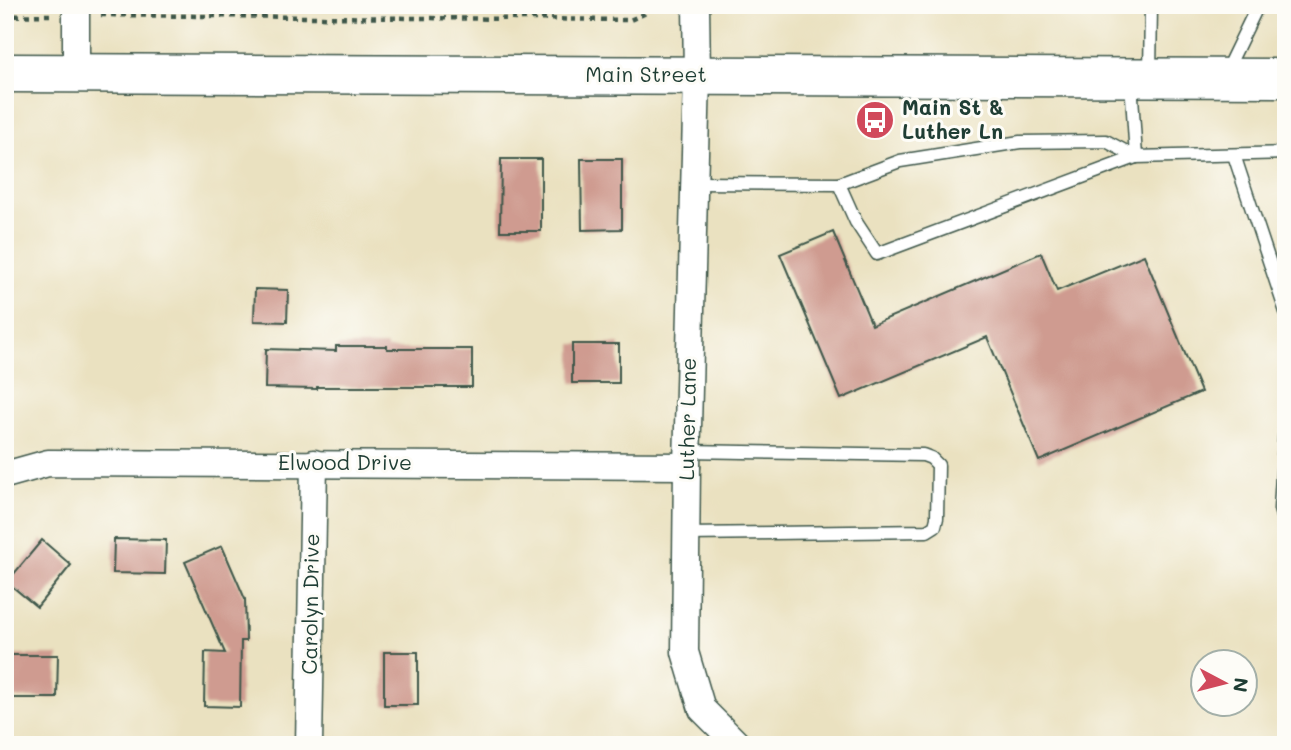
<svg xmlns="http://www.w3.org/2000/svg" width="1291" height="750" viewBox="0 0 1291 750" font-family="Mali,sans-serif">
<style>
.building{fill:#cf9b90}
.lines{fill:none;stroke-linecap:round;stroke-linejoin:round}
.lane-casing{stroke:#3d5649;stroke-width:15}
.street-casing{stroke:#3d5649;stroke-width:29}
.primary-casing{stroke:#3d5649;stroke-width:41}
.path{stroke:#3d5649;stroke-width:4.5;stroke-dasharray:5 5;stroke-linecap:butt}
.lane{stroke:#fff;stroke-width:12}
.street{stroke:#fff;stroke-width:26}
.primary{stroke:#fff;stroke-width:38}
.labels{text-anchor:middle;stroke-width:6;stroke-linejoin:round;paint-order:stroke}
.street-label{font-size:21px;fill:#1f3d34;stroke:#fdfcf7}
.poi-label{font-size:21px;font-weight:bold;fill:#1f3d34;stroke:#fdfcf7;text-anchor:start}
</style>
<rect width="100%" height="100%" fill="#fdfcf7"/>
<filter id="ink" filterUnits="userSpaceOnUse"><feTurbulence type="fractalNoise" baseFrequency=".0143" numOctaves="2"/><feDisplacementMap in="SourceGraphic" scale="14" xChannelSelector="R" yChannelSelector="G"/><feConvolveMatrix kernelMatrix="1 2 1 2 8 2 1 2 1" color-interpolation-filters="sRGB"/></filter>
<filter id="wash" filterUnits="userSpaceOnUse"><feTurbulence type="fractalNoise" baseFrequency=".00686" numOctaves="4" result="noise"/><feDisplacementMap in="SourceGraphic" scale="28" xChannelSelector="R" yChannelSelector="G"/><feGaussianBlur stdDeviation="1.57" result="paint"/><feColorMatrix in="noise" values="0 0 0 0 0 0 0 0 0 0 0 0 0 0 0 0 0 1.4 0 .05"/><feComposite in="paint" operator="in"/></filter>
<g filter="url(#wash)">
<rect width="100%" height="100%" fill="#eae1c0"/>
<g id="blocks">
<g class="building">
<path d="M 501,159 L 541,159 L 541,231 L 500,231 Z"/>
<path d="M 581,159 L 622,159 L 622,229 L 582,230 Z"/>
<path d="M 833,232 L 872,325 L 1041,253 L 1057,291 L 1144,255 L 1201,392 L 1039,461 L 987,337 L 841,399 L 780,254 Z"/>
<path d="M 255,289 L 288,290 L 287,322 L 254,321 Z"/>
<rect x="572" y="344" width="47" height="39"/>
<path d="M 336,346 L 387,346 L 387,349 L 472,349 L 472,387 L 317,387 L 317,389 L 265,388 L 266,349 L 336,351 Z"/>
<path d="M 114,539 L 166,540 L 165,574 L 113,573 Z"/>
<path d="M 42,540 L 71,565 L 37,607 L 7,582 Z"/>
<path d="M 222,546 L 245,599 L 246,641 L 241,641 L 240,707 L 204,706 L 205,652 L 225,653 L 185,562 Z"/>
<rect x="384" y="652" width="34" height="53"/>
<path d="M 9,655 L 58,655 L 57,698 L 9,698 Z"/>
</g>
</g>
</g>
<g filter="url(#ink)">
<use href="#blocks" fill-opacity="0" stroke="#3d5649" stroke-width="2"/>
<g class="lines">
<defs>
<g id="lane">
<path d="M 1279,5 L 1286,19"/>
<path d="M 1226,71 L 1258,5"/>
<path d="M 1150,74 L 1151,5"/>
<path d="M 1131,81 L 1136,157 L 1286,153"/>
<path d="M 1234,155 L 1286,312"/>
<path d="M 694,183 L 839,184 L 856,222 L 877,254 L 1136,157"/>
<path d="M 839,184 L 900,161 L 1020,142 L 1106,141 L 1136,157"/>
<path d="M 1286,408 L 1280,509 L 1286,530"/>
<path d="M 686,534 L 927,531 L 935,526 L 937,518 L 938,465 L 931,458 L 923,455 L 687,451"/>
</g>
<g id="street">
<path d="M 696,5 L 697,76 L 687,466 L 685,652 L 702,709 L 738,745"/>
<path d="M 76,73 L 76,5"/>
<path d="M 5,475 L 48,463 L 687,466"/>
<path d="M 309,745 L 314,463"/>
</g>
<path id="primary" d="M 5,73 L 1286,78"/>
</defs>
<use href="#lane" class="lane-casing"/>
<use href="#street" class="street-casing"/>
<use href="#primary" class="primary-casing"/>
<g class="path">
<path d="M 101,15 L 630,20 L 644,14 L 652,5"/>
<path d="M 5,16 L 50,15"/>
</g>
<use href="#lane" class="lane"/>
<use href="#street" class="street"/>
<use href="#primary" class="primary"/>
</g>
</g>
<defs>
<symbol id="bus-disc" viewBox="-11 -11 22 22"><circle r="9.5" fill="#d1495b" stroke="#fdfcf7"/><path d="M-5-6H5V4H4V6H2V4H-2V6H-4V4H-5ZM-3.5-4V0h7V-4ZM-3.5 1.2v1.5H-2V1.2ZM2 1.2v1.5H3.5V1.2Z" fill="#fff"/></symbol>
</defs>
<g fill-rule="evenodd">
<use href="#bus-disc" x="853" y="98" width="44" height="44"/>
</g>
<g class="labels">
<g class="street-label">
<text x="646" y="82">Main Street</text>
<text transform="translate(688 419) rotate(-89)" y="7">Luther Lane</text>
<text x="345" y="470">Elwood Drive</text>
<text transform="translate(311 604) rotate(-89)" y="7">Carolyn Drive</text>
</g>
<g class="poi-label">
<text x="902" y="115">Main St &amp;<tspan x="902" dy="24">Luther Ln</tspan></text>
</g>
</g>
<rect width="1291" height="750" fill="none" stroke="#fdfcf7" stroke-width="28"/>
<g transform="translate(1224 683) rotate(97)"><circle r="33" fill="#fdfcf7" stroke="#a4b0a9" stroke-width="2"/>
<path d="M0-5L12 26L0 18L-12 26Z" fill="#d1495b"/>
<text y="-10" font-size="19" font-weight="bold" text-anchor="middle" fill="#1f3d34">N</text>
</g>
</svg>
